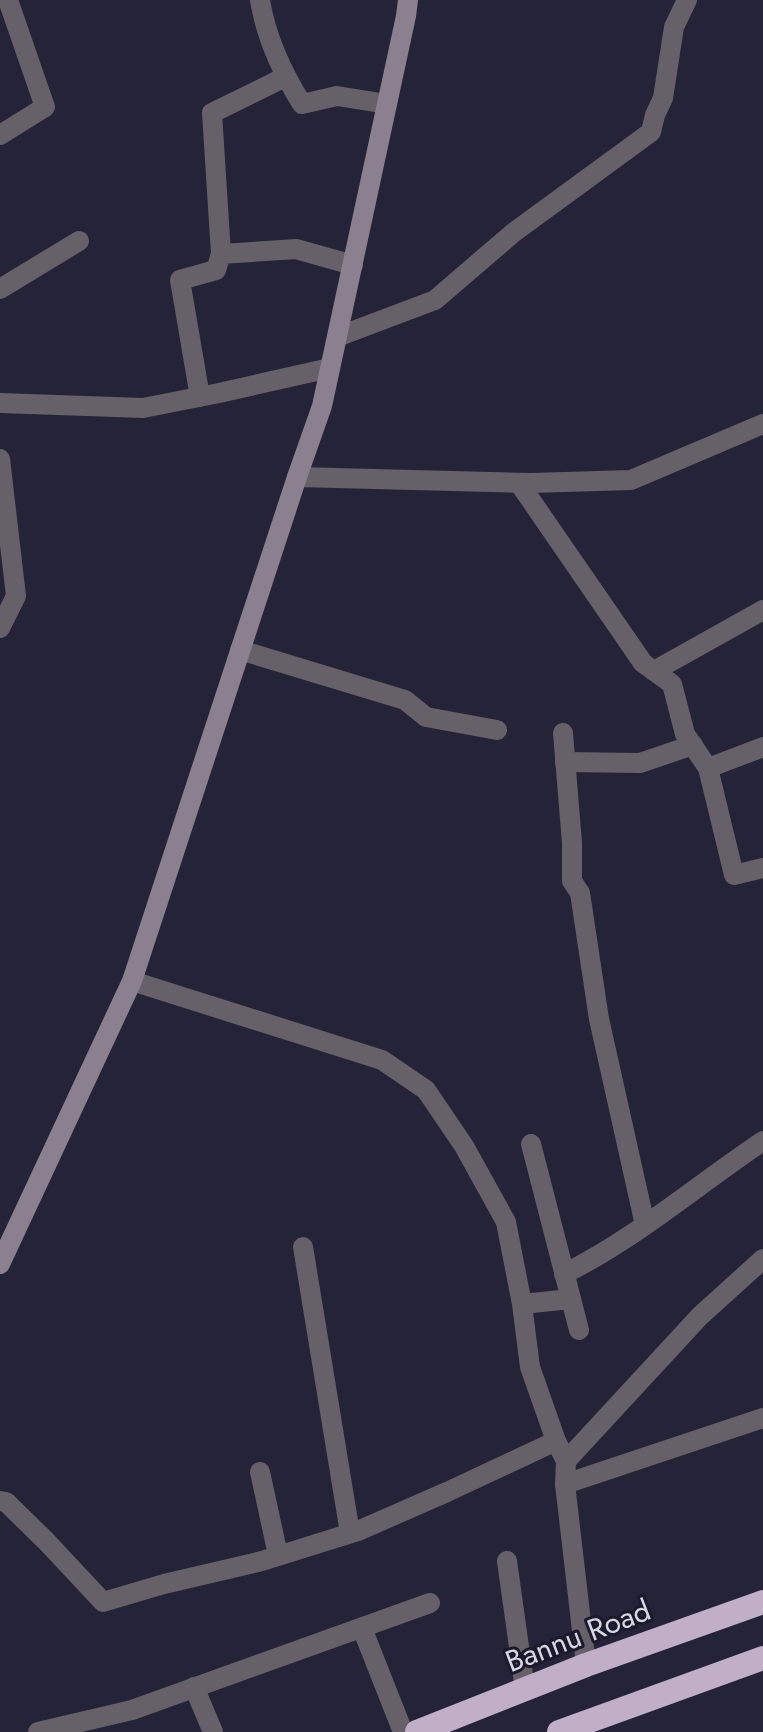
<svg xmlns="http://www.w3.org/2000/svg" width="763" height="1732" viewBox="0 0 763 1732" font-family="Jost,sans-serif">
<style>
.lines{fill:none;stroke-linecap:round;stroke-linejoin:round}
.street{stroke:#666069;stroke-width:20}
.secondary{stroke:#8a808f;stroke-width:20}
.highway{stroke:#c0afc6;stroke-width:24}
.labels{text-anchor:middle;stroke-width:6;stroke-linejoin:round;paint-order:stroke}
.street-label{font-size:30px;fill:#d7d6e3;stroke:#1c192c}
</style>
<rect width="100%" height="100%" fill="#252337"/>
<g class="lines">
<g class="street">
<path d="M 260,0 C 266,38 282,72 302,104 L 337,96 L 387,104"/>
<path d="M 0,135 L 45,107 L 8,0"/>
<path d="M 221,254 L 212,113 L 285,77"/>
<path d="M 0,289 L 79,241"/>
<path d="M 337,337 L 435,300 L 513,233 L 651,132 L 655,115 L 663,98 L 674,27 L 687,0"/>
<path d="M 200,397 L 180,280 L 216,270 L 221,254 L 296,249 L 353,265"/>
<path d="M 0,403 L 143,408 L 219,393 L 330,368"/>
<path d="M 0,459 L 16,596 L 0,628"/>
<path d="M 297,477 L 531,483 L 631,480 L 763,424"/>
<path d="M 519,483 L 643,663 L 672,684 L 685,734 L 708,768 L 734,875 L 763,868"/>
<path d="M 240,650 L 405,700 L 426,717 L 497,730"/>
<path d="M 654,671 L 763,610"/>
<path d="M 563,733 L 572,843 L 572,881 L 580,893 L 599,1019 L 645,1225"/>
<path d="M 565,762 L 640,763 L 693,745"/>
<path d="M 708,768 L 763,747"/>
<path d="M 132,981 L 382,1060 L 426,1090 L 464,1146 L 506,1222 L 522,1304 L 530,1367 L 556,1441 L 566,1461 L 565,1484 L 586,1665"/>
<path d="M 531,1144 L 579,1330"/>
<path d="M 303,1247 L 350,1533"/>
<path d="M 564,1274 C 635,1239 697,1185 763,1141"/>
<path d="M 522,1304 L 571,1299"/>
<path d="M 566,1461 L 700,1316 L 763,1259"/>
<path d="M 260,1472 L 278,1555"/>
<path d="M 565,1484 L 763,1418"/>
<path d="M 0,1501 L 6,1502 L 46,1541 L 103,1602 L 164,1584 L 262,1561 L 358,1531 L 447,1492 L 556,1441"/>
<path d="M 507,1561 L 525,1690"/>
<path d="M 362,1628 L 403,1732"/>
<path d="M 194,1687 L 213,1732"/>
<path d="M 38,1732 L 132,1710 L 430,1603"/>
</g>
<path class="secondary" d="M 0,1264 L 132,981 L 297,477 L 322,406 L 406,16 L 408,0"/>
<g class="highway">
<path d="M 417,1732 L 586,1665 L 763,1602"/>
<path d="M 559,1732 L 763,1658"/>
</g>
</g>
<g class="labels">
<g class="street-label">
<text transform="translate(578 1636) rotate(-21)" y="10">Bannu Road</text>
</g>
</g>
</svg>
